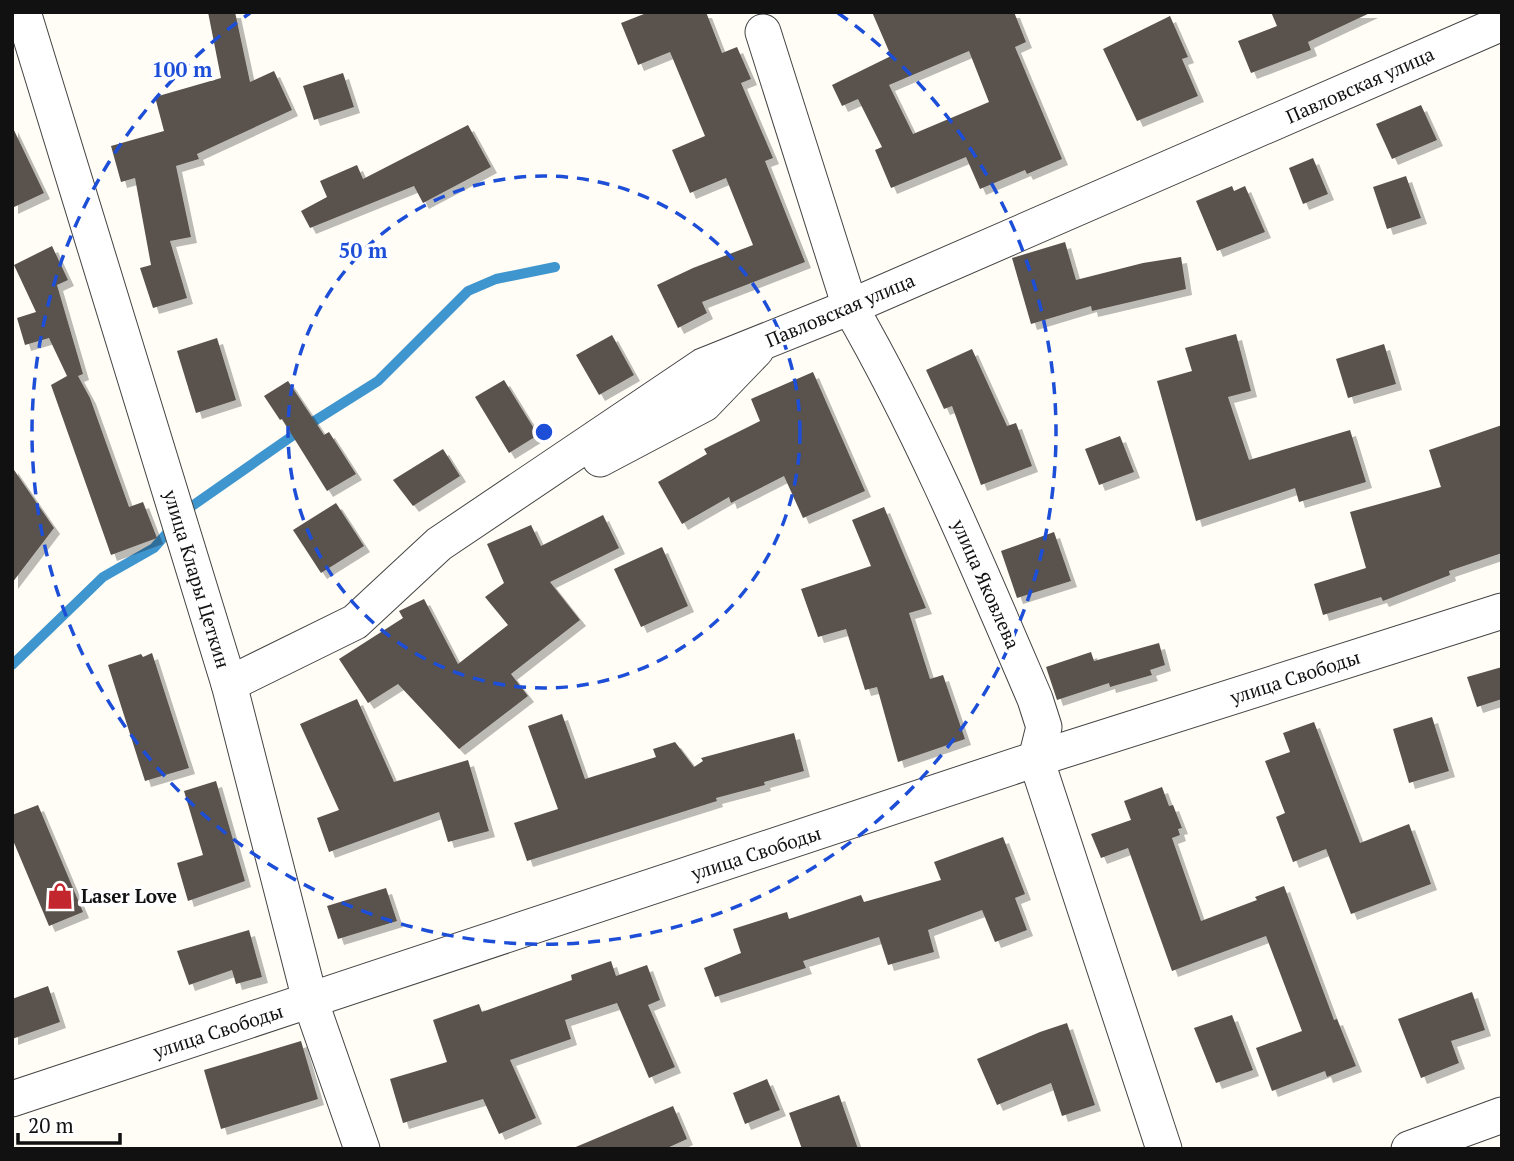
<svg xmlns="http://www.w3.org/2000/svg" width="1514" height="1161" viewBox="0 0 1514 1161" font-family="'PT Serif',serif">
<style>
.lines{fill:none;stroke-linecap:round;stroke-linejoin:round}
.stream{stroke:#3f96cf;stroke-width:10}
.building{fill:#5a524d;fill-rule:evenodd;filter:url(#shadow)}
.minor-casing{stroke:#444;stroke-width:37}
.minor{stroke:#fff;stroke-width:35}
.ring{fill:none;stroke:#1d4ed8;stroke-width:3.5;stroke-dasharray:12 9}
.labels{text-anchor:middle;stroke-width:7;stroke-linejoin:round;paint-order:stroke}
.street-label{font-size:19px;fill:#111;stroke:#fff}
.poi-label{font-size:19px;font-weight:bold;fill:#111;stroke:#fff;text-anchor:start}
.centre{fill:#1d4ed8;stroke:#fff;stroke-width:3.5}
.ring-label{font-size:21px;text-anchor:middle;font-weight:bold;fill:#1d4ed8;stroke:#fff;stroke-width:7;stroke-linejoin:round;paint-order:stroke}
</style>
<defs>
<filter id="shadow"><feDropShadow dx="6" dy="6" stdDeviation="0" flood-color="#0004"/></filter>
</defs>
<rect width="100%" height="100%" fill="#fffdf5"/>
<g class="lines">
<g class="stream">
<path d="M 185,513 L 192,506 L 308,425 L 378,381 L 468,291 L 496,279 L 555,267"/>
<path d="M 12,665 L 103,577 L 154,548 L 174,525"/>
</g>
</g>
<g class="building">
<path d="M 208,12 L 235,12 L 250,82 L 274,71 L 292,110 L 197,154 L 199,159 L 176,166 L 191,237 L 170,241 L 187,298 L 153,308 L 140,268 L 151,265 L 135,178 L 121,182 L 111,146 L 164,131 L 155,97 L 221,78 Z"/>
<path d="M 649,12 L 706,12 L 722,53 L 737,47 L 751,79 L 741,83 L 773,158 L 765,161 L 805,262 L 702,302 L 707,313 L 678,328 L 657,285 L 693,268 L 753,245 L 726,178 L 690,193 L 672,150 L 705,136 L 670,52 L 638,65 L 621,23 Z"/>
<path d="M 872,12 L 1014,12 L 1026,42 L 1015,47 L 1062,159 L 1027,174 L 1025,170 L 980,189 L 966,157 L 891,188 L 875,150 L 882,147 L 858,99 L 842,106 L 832,85 L 891,56 ZM 969,51 L 989,102 L 913,134 L 889,85 Z"/>
<path d="M 1271,12 L 1372,12 L 1308,42 L 1311,50 L 1251,73 L 1238,41 L 1277,26 Z"/>
<path d="M 1170,16 L 1188,57 L 1182,59 L 1198,96 L 1137,121 L 1103,49 Z"/>
<path d="M 343,73 L 354,107 L 314,120 L 303,86 Z"/>
<path d="M 1421,105 L 1437,140 L 1392,159 L 1376,124 Z"/>
<path d="M 468,125 L 491,167 L 423,203 L 414,186 L 310,228 L 301,211 L 327,197 L 320,181 L 357,165 L 363,179 Z"/>
<path d="M 12,126 L 44,193 L 12,208 Z"/>
<path d="M 1313,158 L 1328,194 L 1303,204 L 1289,168 Z"/>
<path d="M 1406,176 L 1421,218 L 1387,229 L 1373,187 Z"/>
<path d="M 1232,186 L 1234,191 L 1245,186 L 1265,232 L 1217,251 L 1196,201 Z"/>
<path d="M 1065,242 L 1076,280 L 1143,263 L 1181,257 L 1186,289 L 1092,311 L 1091,306 L 1031,324 L 1012,258 Z"/>
<path d="M 52,246 L 68,280 L 57,285 L 83,374 L 78,376 L 90,398 L 129,507 L 143,502 L 157,538 L 111,555 L 51,385 L 67,376 L 49,338 L 25,345 L 17,318 L 36,312 L 14,265 Z"/>
<path d="M 1236,334 L 1251,391 L 1228,397 L 1249,460 L 1350,430 L 1366,482 L 1299,502 L 1295,488 L 1196,521 L 1157,381 L 1192,371 L 1185,348 Z"/>
<path d="M 612,335 L 634,375 L 599,395 L 576,355 Z"/>
<path d="M 217,338 L 236,400 L 196,413 L 177,351 Z"/>
<path d="M 1384,344 L 1396,384 L 1348,398 L 1336,359 Z"/>
<path d="M 972,349 L 1007,426 L 1016,423 L 1032,466 L 981,485 L 952,406 L 944,409 L 926,370 Z"/>
<path d="M 813,372 L 865,491 L 803,518 L 784,476 L 731,503 L 729,497 L 682,524 L 658,482 L 707,454 L 704,449 L 760,421 L 751,399 Z"/>
<path d="M 504,380 L 538,435 L 509,453 L 475,397 Z"/>
<path d="M 288,381 L 324,435 L 329,432 L 356,474 L 327,491 L 282,419 L 280,420 L 264,396 Z"/>
<path d="M 1502,425 L 1502,553 L 1449,571 L 1450,575 L 1383,601 L 1381,597 L 1323,615 L 1314,584 L 1366,568 L 1350,512 L 1441,487 L 1429,450 Z"/>
<path d="M 1120,436 L 1134,472 L 1099,485 L 1085,449 Z"/>
<path d="M 443,449 L 460,476 L 413,506 L 393,480 Z"/>
<path d="M 12,467 L 54,528 L 12,583 Z"/>
<path d="M 336,503 L 364,546 L 321,573 L 293,530 Z"/>
<path d="M 884,507 L 926,608 L 909,613 L 930,679 L 943,675 L 965,739 L 898,762 L 877,687 L 865,690 L 846,629 L 818,637 L 801,589 L 871,566 L 852,520 Z"/>
<path d="M 603,515 L 619,548 L 550,582 L 580,620 L 511,674 L 528,696 L 459,749 L 398,684 L 368,703 L 339,659 L 403,618 L 399,611 L 424,599 L 458,664 L 508,625 L 485,597 L 504,583 L 487,544 L 531,525 L 541,546 Z"/>
<path d="M 1054,532 L 1071,581 L 1017,598 L 1001,551 Z"/>
<path d="M 662,547 L 688,606 L 641,627 L 614,569 Z"/>
<path d="M 1159,643 L 1165,665 L 1150,670 L 1152,675 L 1110,687 L 1109,683 L 1057,700 L 1046,667 L 1091,652 L 1094,661 Z"/>
<path d="M 152,653 L 189,768 L 145,781 L 108,665 L 141,654 L 143,657 Z"/>
<path d="M 1502,667 L 1502,699 L 1477,707 L 1467,677 Z"/>
<path d="M 357,699 L 394,782 L 468,760 L 489,831 L 448,842 L 439,812 L 329,852 L 317,818 L 339,810 L 300,724 Z"/>
<path d="M 562,714 L 585,779 L 656,757 L 653,749 L 675,742 L 694,767 L 703,761 L 701,758 L 794,733 L 804,771 L 764,782 L 765,785 L 716,798 L 717,801 L 527,861 L 514,823 L 558,809 L 528,726 Z"/>
<path d="M 1432,717 L 1449,771 L 1409,783 L 1393,729 Z"/>
<path d="M 1314,722 L 1360,843 L 1409,824 L 1431,884 L 1351,914 L 1326,849 L 1293,862 L 1276,817 L 1285,813 L 1265,761 L 1290,752 L 1283,733 Z"/>
<path d="M 216,781 L 245,881 L 188,901 L 177,863 L 203,855 L 184,791 Z"/>
<path d="M 1162,787 L 1169,806 L 1173,805 L 1182,828 L 1178,829 L 1180,835 L 1172,838 L 1201,921 L 1257,900 L 1255,897 L 1284,886 L 1334,1020 L 1337,1019 L 1356,1066 L 1327,1077 L 1325,1071 L 1272,1091 L 1256,1048 L 1302,1031 L 1266,936 L 1172,971 L 1128,848 L 1101,858 L 1091,834 L 1131,820 L 1124,801 Z"/>
<path d="M 38,805 L 83,912 L 49,926 L 12,838 L 12,815 Z"/>
<path d="M 1003,837 L 1025,894 L 1015,898 L 1027,930 L 995,942 L 982,910 L 928,930 L 934,952 L 888,965 L 879,937 L 803,961 L 806,968 L 715,997 L 704,968 L 741,953 L 733,929 L 787,912 L 789,919 L 861,895 L 864,902 L 941,880 L 934,862 Z"/>
<path d="M 386,888 L 397,921 L 338,939 L 327,906 Z"/>
<path d="M 249,930 L 262,977 L 236,984 L 232,970 L 189,985 L 177,951 Z"/>
<path d="M 611,961 L 616,976 L 647,965 L 660,1000 L 648,1005 L 675,1067 L 649,1078 L 617,1003 L 565,1020 L 571,1039 L 510,1060 L 536,1118 L 499,1134 L 483,1099 L 403,1123 L 390,1079 L 447,1062 L 433,1020 L 479,1004 L 482,1012 L 572,980 L 571,975 Z"/>
<path d="M 48,986 L 60,1022 L 12,1039 L 12,999 Z"/>
<path d="M 1472,992 L 1485,1030 L 1451,1041 L 1459,1063 L 1421,1078 L 1398,1019 Z"/>
<path d="M 1232,1015 L 1253,1070 L 1216,1083 L 1194,1028 Z"/>
<path d="M 1067,1023 L 1095,1105 L 1062,1116 L 1051,1083 L 997,1105 L 977,1059 L 1040,1032 Z"/>
<path d="M 301,1041 L 318,1099 L 221,1129 L 204,1070 Z"/>
<path d="M 767,1079 L 780,1110 L 745,1124 L 733,1093 Z"/>
<path d="M 839,1095 L 858,1149 L 802,1149 L 789,1113 Z"/>
<path d="M 673,1106 L 687,1139 L 665,1149 L 571,1149 Z"/>
</g>
<g class="lines">
<defs>
<g id="minor">
<path d="M 23,12 L 229,684 L 310,1000 L 362,1149"/>
<path d="M 763,32 L 850,307 C 922,432 978,566 1035,699 L 1044,727 L 1036,759 L 1164,1149"/>
<path d="M 600,459 L 704,404 L 756,350"/>
<path d="M 229,684 L 355,622 L 439,544 L 703,366 L 850,307 L 1502,23"/>
<path d="M 12,1099 L 1036,759 L 1502,611"/>
<path d="M 1409,1149 L 1502,1115"/>
</g>
</defs>
<use href="#minor" class="minor-casing"/>
<use href="#minor" class="minor"/>
</g>
<g class="ring">
<circle cx="544" cy="432" r="256"/>
<path d="M838 13A512 512 0 1 1 250 13"/>
</g>
<defs>
<symbol id="shop-bare" viewBox="-9 -9 18 18"><path d="M-5-2.5h2.3a2.7 3.5 0 0 1 5.4 0H5L5.5 6h-11ZM-1.5-2.5h3a1.5 2.3 0 0 0-3 0Z" fill="#c4262e" stroke="#fff" stroke-width="2.5" paint-order="stroke"/></symbol>
</defs>
<g fill-rule="evenodd">
<use href="#shop-bare" x="41" y="877" width="38" height="38"/>
</g>
<g class="labels">
<g class="street-label">
<text transform="translate(1360 85) rotate(-24)" y="7">Павловская улица</text>
<text transform="translate(840 310) rotate(-23)" y="7">Павловская улица</text>
<text transform="translate(197 579) rotate(73)" y="7">улица Клары Цеткин</text>
<text transform="translate(986 584) rotate(66)" y="7">улица Яковлева</text>
<text transform="translate(1295 677) rotate(-18)" y="7">улица Свободы</text>
<text transform="translate(756 853) rotate(-18)" y="7">улица Свободы</text>
<text transform="translate(218 1031) rotate(-18)" y="7">улица Свободы</text>
</g>
<g class="poi-label">
<text x="81" y="903">Laser Love</text>
</g>
</g>
<circle cx="544" cy="432" r="10" class="centre"/>
<g class="ring-label">
<text x="182" y="77">100 m</text>
<text x="363" y="258">50 m</text>
</g>
<rect width="1514" height="1161" fill="none" stroke="#111111" stroke-width="28"/>
<path d="M18 1133v10h102v-10" fill="none" stroke="#111111" stroke-width="3.5"/>
<text x="28" y="1133" font-size="21" fill="#111111" stroke="#ffffff" stroke-width="5" paint-order="stroke">20 m</text>
</svg>
